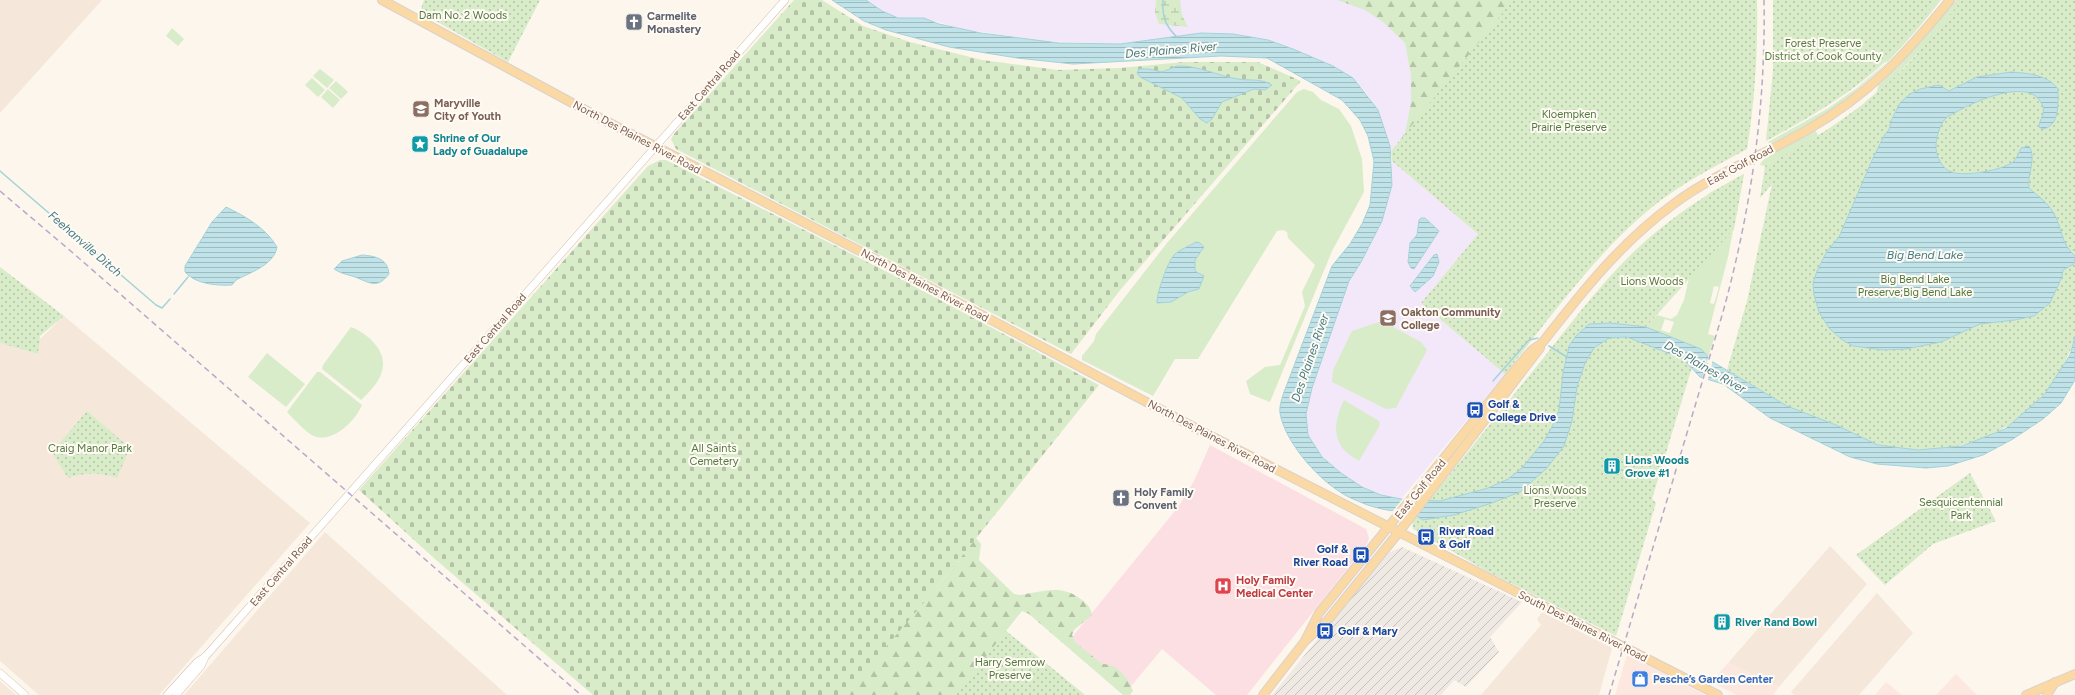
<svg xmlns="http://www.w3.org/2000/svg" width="2075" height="695" viewBox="0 0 2075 695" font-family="Figtree,sans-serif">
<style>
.residential{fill:#f5e8da}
.commercial{fill:#fde8e0}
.industrial{fill:url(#industrial-furrows)}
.education{fill:#f3e8fa}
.medical{fill:#fbdfe3}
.grass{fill:#d8ecc9;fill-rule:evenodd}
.forest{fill:url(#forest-firs)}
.wetland{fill:url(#wetland-marsh)}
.cemetery{fill:url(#cemetery-stones)}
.park{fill:url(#park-dots)}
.water{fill:url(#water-rules);stroke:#a5d3da}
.pier{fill:#fdf6ec}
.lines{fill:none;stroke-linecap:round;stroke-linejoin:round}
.stream{stroke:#a5d3da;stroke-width:1.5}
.secondary-casing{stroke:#d6c0b0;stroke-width:8}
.primary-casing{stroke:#dad1cd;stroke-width:10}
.secondary{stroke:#fff;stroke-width:7}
.primary{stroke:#fbd9a5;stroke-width:8}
.rail{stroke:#b9a8c9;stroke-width:1.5;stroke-dasharray:6 4;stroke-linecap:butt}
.labels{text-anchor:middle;stroke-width:4;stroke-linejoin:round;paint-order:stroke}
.park-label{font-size:11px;fill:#537a41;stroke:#fffaf3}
.worship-label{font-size:11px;font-weight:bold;fill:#5b616d;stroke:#fffaf3;text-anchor:start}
.street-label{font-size:11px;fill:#7a5c4d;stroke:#fffaf3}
.education-label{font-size:11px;font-weight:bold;fill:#785e54;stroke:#fffaf3;text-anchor:start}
.culture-label{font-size:11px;font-weight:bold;fill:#0d838f;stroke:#fffaf3;text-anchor:start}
.transit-label{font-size:11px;font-weight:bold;fill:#164399;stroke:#fffaf3;text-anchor:start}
.health-label{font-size:11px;font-weight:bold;fill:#be3a42;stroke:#fffaf3;text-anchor:start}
.shop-label{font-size:11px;font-weight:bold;fill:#366cbe;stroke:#fffaf3;text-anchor:start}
.water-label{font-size:12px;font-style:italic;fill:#437c86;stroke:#fffaf3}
</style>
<defs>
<pattern id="industrial-furrows" width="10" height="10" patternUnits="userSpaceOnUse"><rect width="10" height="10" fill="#efe9e4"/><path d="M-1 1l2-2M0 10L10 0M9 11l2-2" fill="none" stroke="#c7c0bb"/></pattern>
<pattern id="forest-firs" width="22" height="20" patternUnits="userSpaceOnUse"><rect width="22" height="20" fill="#d8ecc9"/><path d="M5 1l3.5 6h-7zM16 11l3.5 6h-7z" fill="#b4c2a5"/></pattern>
<pattern id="wetland-marsh" width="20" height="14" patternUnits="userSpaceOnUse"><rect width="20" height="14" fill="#d8ecc9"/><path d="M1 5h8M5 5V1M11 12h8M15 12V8" fill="none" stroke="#b4c2a5"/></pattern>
<pattern id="cemetery-stones" width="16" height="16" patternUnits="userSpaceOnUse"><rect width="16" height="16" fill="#d8ecc9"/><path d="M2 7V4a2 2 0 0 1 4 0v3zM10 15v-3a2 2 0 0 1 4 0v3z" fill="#b4c2a5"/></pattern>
<pattern id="park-dots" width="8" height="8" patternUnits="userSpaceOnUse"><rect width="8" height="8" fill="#d8ecc9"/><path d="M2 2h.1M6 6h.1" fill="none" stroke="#b4c2a5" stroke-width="1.8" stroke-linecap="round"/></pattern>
<pattern id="water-rules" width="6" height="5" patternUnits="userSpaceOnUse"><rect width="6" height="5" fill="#bfe3e8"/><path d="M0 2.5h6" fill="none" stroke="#a0bbbe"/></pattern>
</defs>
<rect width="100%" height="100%" fill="#fdf6ec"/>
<g class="residential">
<path d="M 0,0 L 102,0 L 0,113 Z"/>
<path d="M 64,316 L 310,523 L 159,695 L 39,695 L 0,661 L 0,343 L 38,354 L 39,340 Z"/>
<path d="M 325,532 L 507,695 L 184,695 Z"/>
<path d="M 1830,546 L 1867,584 L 1779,687 L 1728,663 Z"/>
<path d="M 1877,593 L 1913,633 L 1859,695 L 1795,695 L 1791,692 Z"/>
<path d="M 1542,612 L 1612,648 L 1599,695 L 1481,695 L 1541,625 L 1537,619 Z"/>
<path d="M 0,681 L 16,695 L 0,695 Z"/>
</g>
<g class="commercial">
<path d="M 1627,655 L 1653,667 L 1705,695 L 1615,695 Z"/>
<path d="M 1728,663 L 1779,687 L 1773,695 L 1737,695 L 1711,682 Z"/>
<path d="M 1956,674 L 1977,695 L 1936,695 Z"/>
<path d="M 1886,682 L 1902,695 L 1875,695 Z"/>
</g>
<path class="industrial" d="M 1402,547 L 1522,602 L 1490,637 L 1499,652 L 1466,687 L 1454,680 L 1441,695 L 1272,695 L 1388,553 Z"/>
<g class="education">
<path d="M 866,0 L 1513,0 L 1391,151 L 1378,110 L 1367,94 L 1353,78 L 1333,66 L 1320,61 L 1201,33 L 1120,44 L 1043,41 L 962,29 L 924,18 L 898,18 L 882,11 Z"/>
<path d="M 1392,161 L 1478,234 L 1421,303 L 1505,374 L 1401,499 L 1381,495 L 1362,487 L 1341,473 L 1322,457 L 1308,435 L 1306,414 L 1312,388 L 1349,281 L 1361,262 L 1382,220 L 1392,185 Z"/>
</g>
<path class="medical" d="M 1210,445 L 1366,529 L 1369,538 L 1367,544 L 1247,695 L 1216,695 L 1162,649 L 1127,691 L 1069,641 L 1179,506 L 1194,481 Z"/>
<g class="grass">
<path d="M 1934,0 L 1941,0 C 1893,62 1842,113 1769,144 L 1768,142 L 1827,109 L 1857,88 L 1886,63 L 1888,56 L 1907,37 Z"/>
<path d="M 1956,0 L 1962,0 L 1926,44 L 1895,77 L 1855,167 L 1865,102 L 1876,93 L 1879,84 L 1899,66 Z"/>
<path d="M 172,28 L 184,39 L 178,46 L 166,36 Z"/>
<path d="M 320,69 L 334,80 L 327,88 L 313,76 Z"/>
<path d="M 312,78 L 325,90 L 318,97 L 305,85 Z"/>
<path d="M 336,81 L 348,92 L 341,99 L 329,88 Z"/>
<path d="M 328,89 L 340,100 L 333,108 L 321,97 Z"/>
<path d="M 1304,89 L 1313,92 L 1321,100 L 1339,109 L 1351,126 L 1362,159 L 1364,192 L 1332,251 L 1270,402 L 1250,394 L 1246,381 L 1265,367 L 1280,365 L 1305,306 L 1302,292 L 1315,265 L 1288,238 L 1287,232 L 1283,230 L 1277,231 L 1198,359 L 1175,359 L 1153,396 L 1082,360 L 1082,356 L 1094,341 L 1096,334 L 1167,243 L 1297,92 Z"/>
<path d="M 1815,130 L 1818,135 L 1799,150 L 1791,152 L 1765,166 L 1760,165 C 1763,154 1804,136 1815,130 Z"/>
<path d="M 1744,174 L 1728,257 L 1708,334 L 1715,336 L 1708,357 L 1701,349 L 1646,327 L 1657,315 L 1671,319 L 1677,315 L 1684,300 L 1708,194 ZM 1714,286 L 1719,287 L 1714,304 L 1710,303 ZM 1665,319 L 1674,322 L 1670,333 L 1661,330 Z"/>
<path d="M 1382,321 L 1421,342 L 1427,350 L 1396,408 L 1386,409 L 1332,382 L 1333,370 L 1352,331 Z"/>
<path d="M 351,327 C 361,331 368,336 374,343 C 393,364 379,384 361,400 L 322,369 L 323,365 Z"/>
<path d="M 267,353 L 305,384 L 286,407 L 248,377 Z"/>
<path d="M 317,372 L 320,372 L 362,405 C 355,422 329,447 310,434 C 302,428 294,419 287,412 Z"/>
<path d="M 1344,400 L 1379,421 L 1380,425 L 1359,461 C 1331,446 1332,425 1344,400 Z"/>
</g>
<g class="forest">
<path d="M 1337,0 L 1698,0 L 1402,137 L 1405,133 L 1411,103 L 1411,75 L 1405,43 L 1383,22 L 1365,10 Z"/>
<path d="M 976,538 L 981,544 L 979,560 L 1014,594 L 1019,595 C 1042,592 1062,583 1082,600 C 1088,605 1091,608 1092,615 L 1074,630 L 1072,635 L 1075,642 L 1102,664 C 1116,663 1129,678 1133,691 L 1130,695 L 1123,695 L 1029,614 L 1022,611 L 1006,631 L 1085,695 L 829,695 L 937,587 Z"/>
</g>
<path class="wetland" d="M 1156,0 L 1180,0 L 1182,15 L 1188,27 L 1159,24 L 1155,13 Z"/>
<g class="cemetery">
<path d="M 794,0 L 822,0 L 863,26 L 910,42 L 982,60 L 1058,70 L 1120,68 L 1184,62 L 1258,62 L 1301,81 L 1121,289 L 1071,354 L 676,149 L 671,139 L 674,134 Z"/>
<path d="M 660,160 L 666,160 L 897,277 L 1099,385 L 937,587 L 845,695 L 593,695 L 435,559 L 359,490 L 648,166 Z"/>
</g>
<g class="park">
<path d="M 424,0 L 540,0 L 508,62 L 420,12 Z"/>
<path d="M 1513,0 L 1757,0 C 1758,50 1755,100 1747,149 C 1714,167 1680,184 1651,208 C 1594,255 1551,317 1505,374 L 1421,303 L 1478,234 L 1392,161 L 1391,151 Z"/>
<path d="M 1773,0 L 1937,0 C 1926,14 1916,28 1905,41 C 1867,85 1816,114 1766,141 L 1773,70 Z"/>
<path d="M 1962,0 L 2075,0 L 2075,336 C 2050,422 1965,465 1879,445 C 1864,441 1849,431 1835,425 C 1819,418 1803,413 1787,406 C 1767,396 1747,382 1727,370 L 1747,301 L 1772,184 L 1760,198 L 1765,166 C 1817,138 1868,106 1909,63 C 1927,43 1944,21 1962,0 Z"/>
<path d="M 1744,174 L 1734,229 L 1635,339 L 1683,360 L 1692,367 L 1652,499 L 1656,503 L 1616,636 L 1485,570 L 1413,529 L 1412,521 C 1454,470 1495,417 1537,366 C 1578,315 1617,260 1670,221 C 1693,203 1718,188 1744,174 Z"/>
<path d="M 0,267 L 64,316 L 40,336 L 38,354 L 0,343 Z"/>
<path d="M 87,411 L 130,448 L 117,478 C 100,472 85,472 68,478 L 52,452 Z"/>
<path d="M 1970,473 L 1996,521 L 1933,544 L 1885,585 L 1856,555 Z"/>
<path d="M 1006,631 L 1085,695 L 955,695 Z"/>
</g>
<g class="water">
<path d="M 832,0 L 866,0 L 882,11 L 898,18 L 924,18 L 939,24 L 981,33 L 1059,43 L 1120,44 L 1201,33 L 1233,34 L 1268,40 L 1293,49 L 1333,66 L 1353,78 L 1378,110 L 1390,146 L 1392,185 L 1382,221 L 1361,262 L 1349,281 L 1312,388 L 1306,414 L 1308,435 L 1322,457 L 1341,473 L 1362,487 L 1381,495 L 1401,499 L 1440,501 L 1488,488 L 1508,479 L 1522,468 L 1544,441 L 1553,425 L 1559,410 L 1563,373 L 1569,346 L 1576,336 L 1589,324 L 1611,323 L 1646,327 L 1701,349 L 1713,362 L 1787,406 L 1836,425 L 1878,445 L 1918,450 L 1962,446 L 2005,429 L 2044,395 L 2070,355 L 2075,336 L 2075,380 L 2061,403 L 2043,419 L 2013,439 L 1983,455 L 1948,466 L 1926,468 L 1877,464 L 1850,457 L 1770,418 L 1723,384 L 1700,377 L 1683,359 L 1627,337 L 1609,338 L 1594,348 L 1585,363 L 1577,387 L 1572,421 L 1564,446 L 1546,469 L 1520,492 L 1489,504 L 1454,515 L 1423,520 C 1411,511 1395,512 1382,509 C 1372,507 1362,503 1353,499 C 1324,487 1285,444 1280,413 C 1279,407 1282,398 1284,392 L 1332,266 L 1350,244 L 1362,224 L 1370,205 L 1374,161 L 1368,136 L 1360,120 L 1342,100 L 1267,58 L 1221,56 L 1073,64 L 1017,58 L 949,47 L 886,30 L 864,21 Z"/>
<path d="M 1177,66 C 1198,65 1218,76 1238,79 C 1250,81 1261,78 1272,85 L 1265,90 L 1254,89 L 1222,102 L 1212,119 L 1207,123 L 1200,119 L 1182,98 L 1140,77 L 1137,73 L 1139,69 L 1149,69 L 1162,72 Z"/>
<path d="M 2011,72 C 2028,73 2048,75 2058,89 C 2058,103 2060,126 2043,129 L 2039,127 C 2039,120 2045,115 2043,107 C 2033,75 1976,101 1958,111 C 1954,113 1948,116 1945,119 C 1938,128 1933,146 1938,157 C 1941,164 1945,170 1952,172 C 1964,177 2005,170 2014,161 C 2017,158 2019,152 2021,148 L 2029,146 C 2037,158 2027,174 2029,188 C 2038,196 2047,202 2053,212 C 2063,228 2060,243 2075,256 L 2074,264 L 2063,270 L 2062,277 L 2050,303 L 2034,316 L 2015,320 L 1980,324 L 1941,342 L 1906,349 L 1883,350 L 1853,346 L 1841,339 L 1829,328 L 1819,312 L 1814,295 L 1813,283 L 1817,271 L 1827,251 L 1839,237 L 1873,158 L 1885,134 L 1889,130 L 1891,121 L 1900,103 L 1910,94 L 1920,89 L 1939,85 L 1949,91 L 1977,77 Z"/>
<path d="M 226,207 C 245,216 266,228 277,247 C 274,265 251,272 236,280 L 232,285 C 217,286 195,284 185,272 L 185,266 L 212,222 Z"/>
<path d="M 1421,218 L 1425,218 L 1439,231 L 1414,269 L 1411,268 L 1408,262 L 1410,243 L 1417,235 L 1419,220 Z"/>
<path d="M 1196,242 L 1200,243 L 1204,247 L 1195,260 L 1195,271 L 1204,276 L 1199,289 L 1188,292 L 1171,302 L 1157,303 C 1156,295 1168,261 1174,255 C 1179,250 1189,246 1196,242 Z"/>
<path d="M 1437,254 L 1439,262 L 1433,276 L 1415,292 L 1410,286 L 1434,255 Z"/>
<path d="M 362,255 C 376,256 388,259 389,274 C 376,291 368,281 352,276 C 345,274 340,273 334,269 L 342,261 Z"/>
</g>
<g class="pier">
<path d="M 1709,355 L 1713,360 L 1707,383 L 1702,380 Z"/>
<path d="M 1404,497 L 1429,499 L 1416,516 L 1392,512 Z"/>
</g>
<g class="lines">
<g class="stream">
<path d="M 1163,0 C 1162,16 1165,26 1177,37"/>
<path d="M 0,171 L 156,305 L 162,308 L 170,299"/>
<path d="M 174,294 L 188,277"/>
<path d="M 1549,346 L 1567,357"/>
<path d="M 1493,381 L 1529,340 L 1538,338"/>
</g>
<defs>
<g id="secondary">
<path d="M 0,673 L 25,695"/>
<path d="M 167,695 L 197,662 L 205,657 L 785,0"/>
<path d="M 176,695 L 201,666 L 205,657"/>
</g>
<g id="primary">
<path d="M 382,0 L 600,118 L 893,268 L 1205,433 L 1718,695"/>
<path d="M 1305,641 L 1319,613 L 1514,371 L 1532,350 L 1542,343 C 1582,292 1621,242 1675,203 C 1716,173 1764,155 1807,130 C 1869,95 1906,54 1950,0"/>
<path d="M 1263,695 L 1305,641 L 1327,621 L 1399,532 L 1540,348"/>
<path d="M 2026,695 L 2075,674"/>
<path d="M 2047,695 L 2055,682"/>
</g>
</defs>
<use href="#secondary" class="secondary-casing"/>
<use href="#primary" class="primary-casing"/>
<use href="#secondary" class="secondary"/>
<use href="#primary" class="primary"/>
<g class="rail">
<path d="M 0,191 L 73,253 L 581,695"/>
<path d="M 1609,695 L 1723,312 C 1751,210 1766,106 1764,0"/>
</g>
</g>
<defs>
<symbol id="church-square" viewBox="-11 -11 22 22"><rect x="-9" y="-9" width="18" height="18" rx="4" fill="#6b7280" stroke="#fffaf3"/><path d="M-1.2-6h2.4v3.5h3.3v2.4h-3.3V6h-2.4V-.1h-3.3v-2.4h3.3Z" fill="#fff"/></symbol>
<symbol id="school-square" viewBox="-11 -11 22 22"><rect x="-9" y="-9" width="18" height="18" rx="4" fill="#8d6e63" stroke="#fffaf3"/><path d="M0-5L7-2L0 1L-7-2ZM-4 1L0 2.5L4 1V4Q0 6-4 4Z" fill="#fff"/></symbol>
<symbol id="sight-square" viewBox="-11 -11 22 22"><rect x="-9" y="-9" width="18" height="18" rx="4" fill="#0f9aa8" stroke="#fffaf3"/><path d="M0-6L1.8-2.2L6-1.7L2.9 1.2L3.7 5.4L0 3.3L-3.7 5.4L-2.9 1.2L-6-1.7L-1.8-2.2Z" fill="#fff"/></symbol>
<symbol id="university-square" viewBox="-11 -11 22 22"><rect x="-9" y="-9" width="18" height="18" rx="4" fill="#8d6e63" stroke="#fffaf3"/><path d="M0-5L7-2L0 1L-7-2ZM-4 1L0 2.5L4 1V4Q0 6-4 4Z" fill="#fff"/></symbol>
<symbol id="bus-square" viewBox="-11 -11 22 22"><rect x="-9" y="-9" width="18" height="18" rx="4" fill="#1a4fb4" stroke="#fffaf3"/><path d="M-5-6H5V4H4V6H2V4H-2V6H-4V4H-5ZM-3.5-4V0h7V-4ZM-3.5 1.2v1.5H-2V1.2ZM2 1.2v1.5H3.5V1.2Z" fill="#fff"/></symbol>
<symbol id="building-square" viewBox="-11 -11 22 22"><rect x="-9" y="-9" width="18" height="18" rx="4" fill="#0f9aa8" stroke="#fffaf3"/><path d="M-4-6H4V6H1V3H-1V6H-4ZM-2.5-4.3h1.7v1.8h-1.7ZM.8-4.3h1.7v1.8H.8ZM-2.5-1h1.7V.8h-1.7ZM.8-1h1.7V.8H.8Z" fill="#fff"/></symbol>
<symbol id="hospital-square" viewBox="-11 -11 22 22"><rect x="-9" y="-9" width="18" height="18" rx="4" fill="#e0444e" stroke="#fffaf3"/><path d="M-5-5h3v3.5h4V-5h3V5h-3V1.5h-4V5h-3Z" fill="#fff"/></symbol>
<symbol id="shop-square" viewBox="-11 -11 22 22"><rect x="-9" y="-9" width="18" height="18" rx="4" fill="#3f7fe0" stroke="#fffaf3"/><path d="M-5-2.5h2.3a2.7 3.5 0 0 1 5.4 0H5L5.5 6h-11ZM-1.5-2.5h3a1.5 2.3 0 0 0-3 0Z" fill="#fff"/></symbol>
</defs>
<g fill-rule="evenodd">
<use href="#church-square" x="624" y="12" width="20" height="20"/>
<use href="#school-square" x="411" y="99" width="20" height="20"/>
<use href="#sight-square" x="410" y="134" width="20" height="20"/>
<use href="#university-square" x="1378" y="308" width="20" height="20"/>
<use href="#bus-square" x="1465" y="400" width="20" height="20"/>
<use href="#building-square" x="1602" y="456" width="20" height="20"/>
<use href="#church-square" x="1111" y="488" width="20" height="20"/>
<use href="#bus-square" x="1416" y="527" width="20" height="20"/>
<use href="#bus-square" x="1351" y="545" width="20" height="20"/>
<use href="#hospital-square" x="1213" y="576" width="20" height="20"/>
<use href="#building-square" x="1712" y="612" width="20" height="20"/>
<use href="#bus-square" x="1315" y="621" width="20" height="20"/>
<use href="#shop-square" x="1630" y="669" width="20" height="20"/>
</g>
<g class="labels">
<g class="park-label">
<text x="463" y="19">Dam No. 2 Woods</text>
<text x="1823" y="47">Forest Preserve<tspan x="1823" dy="13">District of Cook County</tspan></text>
<text x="1569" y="118">Kloempken<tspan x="1569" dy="13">Prairie Preserve</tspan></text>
<text x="1915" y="283">Big Bend Lake<tspan x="1915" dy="13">Preserve;Big Bend Lake</tspan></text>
<text x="1652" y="285">Lions Woods</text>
<text x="90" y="452">Craig Manor Park</text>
<text x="714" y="452">All Saints<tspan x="714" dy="13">Cemetery</tspan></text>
<text x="1555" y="494">Lions Woods<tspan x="1555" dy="13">Preserve</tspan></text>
<text x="1961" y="506">Sesquicentennial<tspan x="1961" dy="13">Park</tspan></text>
<text x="1010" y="666">Harry Semrow<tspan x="1010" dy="13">Preserve</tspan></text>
</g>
<g class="worship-label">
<text x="647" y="20">Carmelite<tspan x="647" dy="13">Monastery</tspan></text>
<text x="1134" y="496">Holy Family<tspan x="1134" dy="13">Convent</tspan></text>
</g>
<g class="street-label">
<text transform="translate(709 85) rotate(-49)" y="4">East Central Road</text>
<text transform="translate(637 137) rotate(28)" y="4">North Des Plaines River Road</text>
<text transform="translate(1740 165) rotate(-28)" y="4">East Golf Road</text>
<text transform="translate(925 285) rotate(28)" y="4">North Des Plaines River Road</text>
<text transform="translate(495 328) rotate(-49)" y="4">East Central Road</text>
<text transform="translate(1212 436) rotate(28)" y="4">North Des Plaines River Road</text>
<text transform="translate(1420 489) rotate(-51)" y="4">East Golf Road</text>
<text transform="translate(281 571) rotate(-49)" y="4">East Central Road</text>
<text transform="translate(1583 626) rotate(27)" y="4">South Des Plaines River Road</text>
</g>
<g class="education-label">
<text x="434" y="107">Maryville<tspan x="434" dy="13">City of Youth</tspan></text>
<text x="1401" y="316">Oakton Community<tspan x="1401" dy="13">College</tspan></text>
</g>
<g class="culture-label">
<text x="433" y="142">Shrine of Our<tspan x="433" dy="13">Lady of Guadalupe</tspan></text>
<text x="1625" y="464">Lions Woods<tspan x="1625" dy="13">Grove #1</tspan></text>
<text x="1735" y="626">River Rand Bowl</text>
</g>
<g class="transit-label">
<text x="1488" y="408">Golf &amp;<tspan x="1488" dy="13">College Drive</tspan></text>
<text x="1439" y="535">River Road<tspan x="1439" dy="13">&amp; Golf</tspan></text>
<text x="1348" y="553" text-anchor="end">Golf &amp;<tspan x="1348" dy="13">River Road</tspan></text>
<text x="1338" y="635">Golf &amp; Mary</text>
</g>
<g class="health-label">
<text x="1236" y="584">Holy Family<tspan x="1236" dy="13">Medical Center</tspan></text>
</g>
<g class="shop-label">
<text x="1653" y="683">Pesche’s Garden Center</text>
</g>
<g class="water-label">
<text transform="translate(1171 50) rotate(-5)" y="4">Des Plaines River</text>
<text transform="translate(85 244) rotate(41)" y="4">Feehanville Ditch</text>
<text x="1925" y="259">Big Bend Lake</text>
<text transform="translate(1310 358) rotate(-71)" y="4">Des Plaines River</text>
<text transform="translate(1705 367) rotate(30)" y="4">Des Plaines River</text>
</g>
</g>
</svg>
